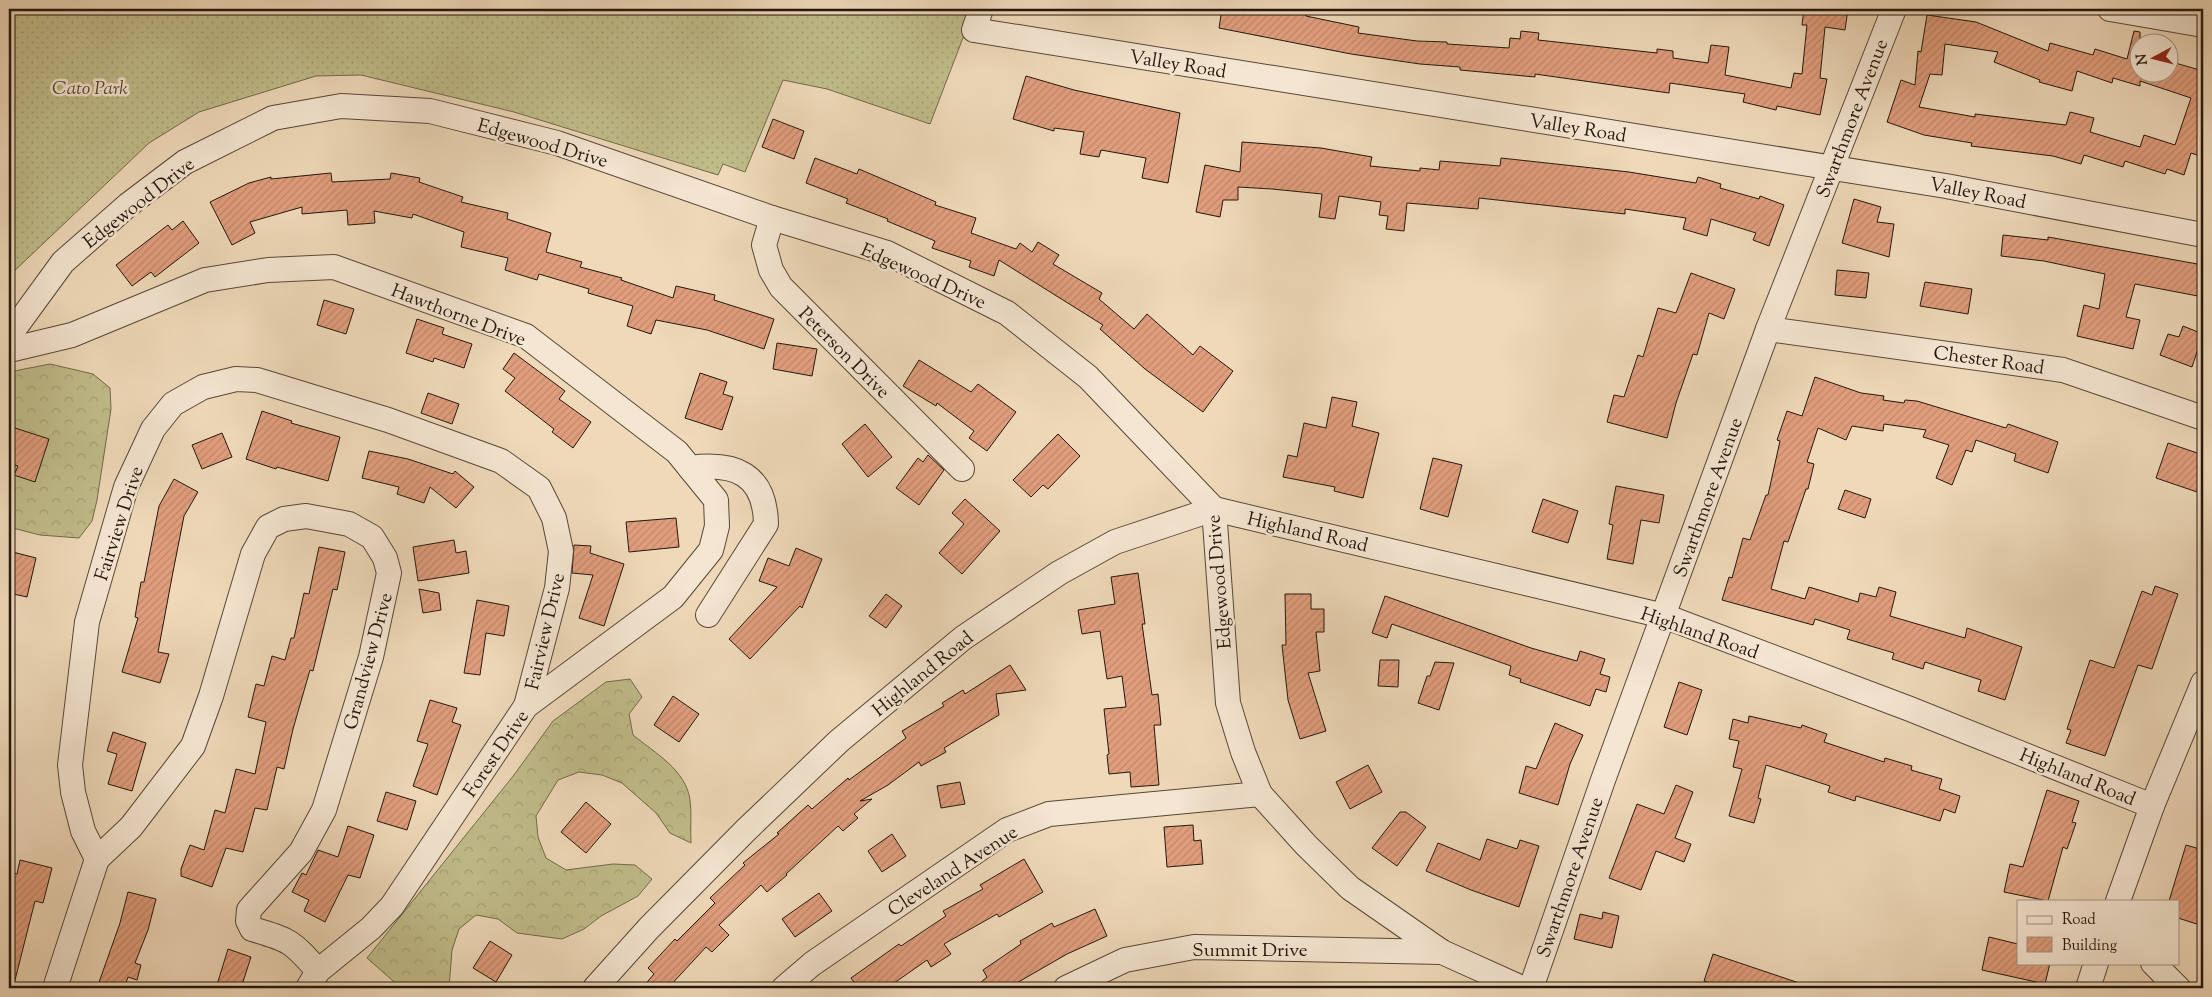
<svg xmlns="http://www.w3.org/2000/svg" width="2212" height="997" viewBox="0 0 2212 997" font-family="'Sorts Mill Goudy',serif">
<style>
.grass{fill:url(#grass-dots);stroke:#726a4c}
.forest{fill:url(#forest-crowns);stroke:#726a4c}
.building{fill:url(#building-hatch);stroke:#23170e;fill-rule:evenodd}
.lines{fill:none;stroke-linecap:round;stroke-linejoin:round}
.street-casing{stroke:#564839;stroke-width:26}
.street{stroke:#f5e6d2;stroke-width:24}
.labels{text-anchor:middle;stroke-width:5;stroke-linejoin:round;paint-order:stroke}
.street-label{font-size:19px;fill:#23170e;stroke:#f5e6d2}
.park-label{font-size:19px;font-style:italic;fill:#524933;stroke:#f5e6d2}
</style>
<defs>
<pattern id="grass-dots" width="8" height="8" patternUnits="userSpaceOnUse" patternTransform="scale(1.25)"><rect width="8" height="8" fill="#c0bd8a"/><path d="M2 2h.1M6 6h.1" fill="none" stroke="#a5a276" stroke-width="1.8" stroke-linecap="round"/></pattern>
<pattern id="forest-crowns" width="20" height="18" patternUnits="userSpaceOnUse" patternTransform="scale(1.25)"><rect width="20" height="18" fill="#c0bd8a"/><path d="M2 6a3 3 0 1 1 6 0M12 15a3 3 0 1 1 6 0" fill="none" stroke="#a5a276"/></pattern>
<pattern id="building-hatch" width="6" height="6" patternUnits="userSpaceOnUse" patternTransform="scale(1.25)"><rect width="6" height="6" fill="#e19e7d"/><path d="M-1 1l2-2M0 6l6-6M5 7l2-2" fill="none" stroke="#c1876b"/></pattern>
</defs>
<rect width="100%" height="100%" fill="#efd9b9"/>
<filter id="stains"><feTurbulence type="fractalNoise" baseFrequency=".004" numOctaves="4"/><feColorMatrix values="0 0 0 0 .2 0 0 0 0 .09 0 0 0 0 .02 0 0 0 .5 -.17"/></filter>
<radialGradient id="worn" r=".72"><stop offset=".6" stop-color="#630" stop-opacity="0"/><stop offset="1" stop-color="#630" stop-opacity=".3"/></radialGradient>
<path class="grass" d="M 9,9 L 974,9 L 930,124 L 827,89 L 783,80 L 745,172 L 723,164 L 718,175 L 514,112 L 361,75 L 316,76 L 199,112 L 149,143 L 9,276 Z"/>
<g class="forest">
<path d="M 50,364 L 93,374 L 110,388 L 111,409 L 97,500 L 92,521 L 79,538 L 40,535 L 9,527 L 9,372 Z"/>
<path d="M 630,679 L 642,697 L 629,714 L 633,735 C 655,753 686,770 690,800 C 692,814 690,829 691,843 L 670,833 L 656,813 L 622,783 L 602,775 L 579,772 L 558,780 L 536,816 L 538,837 L 546,858 L 566,870 L 613,864 L 635,865 L 652,879 L 638,896 L 601,916 L 584,929 L 562,939 L 517,933 L 498,919 L 476,915 L 459,929 L 452,950 L 449,988 L 401,988 L 367,958 L 514,775 L 553,721 L 606,682 Z"/>
</g>
<g class="building">
<path d="M 1222,9 L 1307,9 L 1306,16 L 1359,27 L 1358,33 L 1417,41 L 1447,42 L 1447,44 L 1509,48 L 1510,38 L 1520,39 L 1521,31 L 1539,33 L 1538,40 L 1657,53 L 1657,49 L 1673,51 L 1673,58 L 1708,63 L 1711,45 L 1729,47 L 1725,75 L 1791,88 L 1794,73 L 1802,74 L 1807,25 L 1802,25 L 1804,9 L 1848,9 L 1845,30 L 1825,27 L 1820,78 L 1827,79 L 1820,115 L 1777,106 L 1776,110 L 1743,102 L 1745,94 L 1670,83 L 1669,93 L 1535,74 L 1535,77 L 1460,70 L 1460,67 L 1420,64 L 1351,54 L 1219,28 Z"/>
<path d="M 1927,15 L 1976,22 L 2048,51 L 2050,43 L 2093,55 L 2095,49 L 2127,59 L 2134,31 L 2140,32 L 2140,72 L 2170,72 L 2172,62 L 2203,71 L 2203,157 L 2191,153 L 2184,175 L 2167,169 L 2165,174 L 2125,161 L 2123,167 L 2084,155 L 2081,164 L 2053,156 L 1971,146 L 1972,143 L 1924,135 L 1887,122 L 1901,80 L 1915,85 L 1918,51 L 1921,52 ZM 1945,44 L 1998,52 L 1994,62 L 2040,80 L 2039,82 L 2072,91 L 2077,71 L 2112,83 L 2113,78 L 2140,86 L 2140,81 L 2191,98 L 2175,145 L 2144,135 L 2140,147 L 2090,132 L 2094,118 L 2070,112 L 2066,125 L 1975,114 L 1975,117 L 1919,107 L 1930,74 L 1942,75 Z"/>
<path d="M 1026,76 L 1074,90 L 1180,113 L 1168,183 L 1142,178 L 1146,158 L 1101,150 L 1099,157 L 1080,154 L 1084,132 L 1054,128 L 1054,131 L 1013,119 Z"/>
<path d="M 773,119 L 804,131 L 794,159 L 762,147 Z"/>
<path d="M 1242,142 L 1321,148 L 1372,157 L 1370,166 L 1420,171 L 1420,168 L 1439,170 L 1440,161 L 1500,166 L 1501,158 L 1629,172 L 1696,183 L 1698,177 L 1721,184 L 1720,188 L 1759,199 L 1760,196 L 1784,205 L 1769,246 L 1753,240 L 1756,233 L 1711,219 L 1707,236 L 1683,229 L 1686,218 L 1625,209 L 1625,214 L 1479,198 L 1478,209 L 1407,203 L 1404,231 L 1386,229 L 1388,216 L 1379,215 L 1381,202 L 1339,196 L 1335,219 L 1319,217 L 1322,194 L 1272,189 L 1238,187 L 1238,200 L 1223,200 L 1220,217 L 1196,212 L 1205,165 L 1240,172 Z"/>
<path d="M 815,158 L 857,174 L 859,169 L 936,202 L 935,205 L 976,218 L 971,233 L 1016,249 L 1020,243 L 1032,252 L 1038,242 L 1059,255 L 1053,264 L 1102,293 L 1099,299 L 1134,329 L 1147,314 L 1193,355 L 1200,346 L 1233,371 L 1203,412 L 1145,369 L 1100,329 L 1103,325 L 999,260 L 994,276 L 969,267 L 971,261 L 932,248 L 935,241 L 887,221 L 888,219 L 846,203 L 848,199 L 806,183 Z"/>
<path d="M 331,173 L 332,182 L 390,179 L 391,173 L 420,178 L 419,182 L 463,197 L 461,202 L 508,213 L 507,219 L 551,233 L 546,252 L 582,262 L 580,267 L 622,278 L 621,280 L 673,298 L 676,286 L 715,295 L 714,300 L 774,319 L 764,349 L 707,330 L 656,320 L 651,334 L 627,326 L 633,306 L 588,293 L 589,289 L 539,274 L 537,280 L 505,270 L 508,258 L 461,247 L 464,232 L 413,214 L 412,218 L 374,211 L 375,223 L 348,225 L 347,210 L 302,214 L 302,207 L 250,222 L 255,233 L 232,245 L 210,202 L 249,183 L 271,177 L 271,179 Z"/>
<path d="M 1854,199 L 1881,207 L 1877,222 L 1894,224 L 1889,257 L 1842,243 Z"/>
<path d="M 183,221 L 199,243 L 155,277 L 151,272 L 132,286 L 116,265 L 168,225 L 172,230 Z"/>
<path d="M 2003,235 L 2048,240 L 2048,237 L 2203,265 L 2203,297 L 2135,284 L 2126,317 L 2140,320 L 2133,349 L 2077,336 L 2084,305 L 2099,309 L 2105,274 L 2044,261 L 2001,256 Z"/>
<path d="M 1837,270 L 1869,273 L 1866,298 L 1835,295 Z"/>
<path d="M 1691,273 L 1735,289 L 1724,319 L 1709,313 L 1697,355 L 1693,354 L 1676,403 L 1667,438 L 1607,422 L 1614,395 L 1624,397 L 1638,355 L 1643,357 L 1658,308 L 1676,313 Z"/>
<path d="M 1925,282 L 1972,289 L 1968,314 L 1920,306 Z"/>
<path d="M 324,300 L 354,309 L 346,334 L 317,325 Z"/>
<path d="M 417,319 L 444,328 L 442,334 L 472,344 L 464,368 L 434,358 L 433,362 L 406,353 Z"/>
<path d="M 2183,326 L 2203,334 L 2192,367 L 2160,355 L 2168,334 L 2179,337 Z"/>
<path d="M 777,343 L 817,349 L 812,376 L 773,369 Z"/>
<path d="M 514,353 L 565,391 L 559,399 L 591,422 L 573,448 L 552,432 L 554,429 L 505,391 L 515,378 L 503,369 Z"/>
<path d="M 919,360 L 971,392 L 978,384 L 1016,412 L 987,451 L 969,438 L 974,431 L 937,403 L 936,406 L 903,386 Z"/>
<path d="M 700,373 L 727,382 L 723,394 L 733,397 L 722,430 L 685,418 Z"/>
<path d="M 1815,377 L 1861,393 L 1884,396 L 1883,400 L 1904,403 L 1905,400 L 1917,401 L 2006,428 L 2008,424 L 2058,442 L 2048,473 L 2014,461 L 2016,454 L 1976,440 L 1972,452 L 1966,450 L 1952,485 L 1936,478 L 1949,445 L 1923,437 L 1926,430 L 1884,424 L 1883,431 L 1852,426 L 1846,440 L 1818,428 L 1807,462 L 1814,464 L 1808,489 L 1806,489 L 1788,542 L 1784,541 L 1771,589 L 1805,599 L 1809,587 L 1858,602 L 1860,593 L 1876,597 L 1879,587 L 1896,592 L 1890,616 L 1965,638 L 1967,628 L 2022,647 L 2005,700 L 1978,691 L 1981,680 L 1925,662 L 1923,669 L 1892,659 L 1894,653 L 1847,639 L 1850,630 L 1815,619 L 1813,625 L 1722,600 L 1729,577 L 1732,578 L 1743,538 L 1750,540 L 1766,495 L 1768,495 L 1780,441 L 1777,440 L 1787,411 L 1802,416 Z"/>
<path d="M 428,393 L 459,404 L 452,424 L 421,413 Z"/>
<path d="M 1332,397 L 1357,402 L 1352,426 L 1379,433 L 1363,498 L 1334,491 L 1335,487 L 1283,477 L 1288,455 L 1297,457 L 1304,423 L 1326,428 Z"/>
<path d="M 262,411 L 292,421 L 291,423 L 340,437 L 328,481 L 277,467 L 276,469 L 246,459 Z"/>
<path d="M 865,424 L 892,457 L 868,477 L 842,444 Z"/>
<path d="M 15,428 L 49,439 L 35,482 L 14,475 L 18,466 L 9,463 L 9,448 Z"/>
<path d="M 222,433 L 232,457 L 202,469 L 192,445 Z"/>
<path d="M 1058,434 L 1080,456 L 1048,489 L 1043,485 L 1031,497 L 1013,480 Z"/>
<path d="M 2168,443 L 2203,455 L 2203,494 L 2156,478 Z"/>
<path d="M 369,451 L 408,459 L 453,474 L 455,471 L 474,487 L 456,508 L 430,487 L 424,503 L 397,494 L 399,487 L 362,478 Z"/>
<path d="M 928,455 L 944,470 L 919,505 L 896,488 L 918,458 L 923,462 Z"/>
<path d="M 1433,458 L 1462,465 L 1448,517 L 1420,509 Z"/>
<path d="M 174,479 L 198,492 L 184,516 L 172,577 L 158,652 L 169,654 L 160,683 L 122,672 L 138,618 L 135,617 L 141,582 L 144,582 L 159,506 Z"/>
<path d="M 1616,486 L 1664,495 L 1659,523 L 1641,520 L 1633,564 L 1607,559 L 1613,525 L 1609,524 Z"/>
<path d="M 1845,490 L 1871,499 L 1865,518 L 1838,509 Z"/>
<path d="M 965,499 L 1000,531 L 962,574 L 939,553 L 964,524 L 952,513 Z"/>
<path d="M 1543,499 L 1578,511 L 1568,543 L 1532,532 Z"/>
<path d="M 676,518 L 679,547 L 629,552 L 626,522 Z"/>
<path d="M 454,540 L 456,553 L 466,551 L 469,573 L 418,581 L 413,547 Z"/>
<path d="M 574,545 L 591,546 L 590,553 L 624,564 L 604,626 L 579,618 L 593,575 L 572,573 Z"/>
<path d="M 319,547 L 345,552 L 337,590 L 333,589 L 313,671 L 310,670 L 293,729 L 284,769 L 277,767 L 267,810 L 255,808 L 243,852 L 226,848 L 212,887 L 181,876 L 181,869 L 190,845 L 204,850 L 215,810 L 225,813 L 236,769 L 255,774 L 266,722 L 248,717 L 256,684 L 264,686 L 272,656 L 285,660 L 291,638 L 294,638 L 304,593 L 309,594 Z"/>
<path d="M 796,548 L 822,559 L 802,608 L 800,606 L 750,659 L 729,639 L 777,587 L 759,581 L 768,558 L 789,566 Z"/>
<path d="M 9,551 L 36,558 L 27,597 L 9,593 Z"/>
<path d="M 1138,573 L 1145,624 L 1142,624 L 1152,695 L 1158,694 L 1161,725 L 1154,725 L 1159,785 L 1131,787 L 1130,772 L 1109,774 L 1107,755 L 1109,754 L 1104,709 L 1126,707 L 1122,676 L 1107,679 L 1100,631 L 1082,634 L 1078,610 L 1115,604 L 1111,577 Z"/>
<path d="M 2155,586 L 2178,594 L 2152,669 L 2138,665 L 2105,756 L 2066,743 L 2071,730 L 2067,729 L 2090,660 L 2114,668 L 2142,591 L 2152,595 Z"/>
<path d="M 419,589 L 439,593 L 441,610 L 423,613 Z"/>
<path d="M 886,594 L 902,606 L 886,628 L 869,616 Z"/>
<path d="M 1285,594 L 1311,594 L 1311,609 L 1324,609 L 1324,632 L 1316,632 L 1320,671 L 1308,673 L 1326,731 L 1300,739 L 1288,700 L 1282,645 L 1286,645 Z"/>
<path d="M 1385,596 L 1531,648 L 1577,661 L 1580,651 L 1605,659 L 1600,674 L 1610,677 L 1606,692 L 1596,689 L 1590,706 L 1520,682 L 1521,679 L 1509,675 L 1511,666 L 1392,624 L 1387,638 L 1372,633 Z"/>
<path d="M 477,600 L 509,606 L 504,636 L 486,633 L 480,675 L 464,673 Z"/>
<path d="M 1380,660 L 1399,660 L 1398,687 L 1378,686 Z"/>
<path d="M 1435,662 L 1454,663 L 1439,710 L 1418,703 L 1427,676 L 1430,676 Z"/>
<path d="M 1010,665 L 1026,690 L 996,694 L 999,715 L 944,748 L 946,752 L 921,766 L 919,762 L 888,785 L 860,801 L 872,799 L 854,814 L 858,818 L 843,831 L 838,826 L 786,874 L 787,875 L 767,892 L 761,885 L 719,925 L 729,935 L 712,952 L 706,947 L 668,988 L 642,988 L 654,974 L 648,968 L 675,939 L 677,941 L 715,903 L 710,898 L 745,865 L 743,863 L 779,834 L 777,833 L 808,805 L 812,809 L 848,778 L 849,780 L 906,738 L 902,731 L 944,706 L 942,703 L 963,690 L 965,694 Z"/>
<path d="M 1679,682 L 1702,690 L 1687,735 L 1664,727 Z"/>
<path d="M 673,696 L 699,714 L 679,742 L 654,725 Z"/>
<path d="M 430,700 L 457,708 L 452,722 L 461,725 L 437,795 L 413,786 L 428,744 L 417,741 Z"/>
<path d="M 1749,716 L 1801,728 L 1802,725 L 1827,734 L 1824,742 L 1884,762 L 1885,758 L 1912,766 L 1911,770 L 1942,779 L 1939,789 L 1960,796 L 1955,813 L 1944,809 L 1940,821 L 1856,796 L 1855,801 L 1828,792 L 1830,786 L 1766,765 L 1758,798 L 1761,799 L 1754,823 L 1729,816 L 1742,769 L 1733,767 L 1739,741 L 1729,739 L 1733,719 L 1748,723 Z"/>
<path d="M 1555,723 L 1583,735 L 1570,764 L 1558,805 L 1519,793 L 1526,766 L 1536,769 Z"/>
<path d="M 113,732 L 146,743 L 132,791 L 108,784 L 117,754 L 107,751 Z"/>
<path d="M 1368,765 L 1382,792 L 1350,809 L 1336,782 Z"/>
<path d="M 960,782 L 965,804 L 941,808 L 937,786 Z"/>
<path d="M 1676,785 L 1693,792 L 1675,838 L 1691,844 L 1684,862 L 1656,851 L 1641,890 L 1609,878 L 1637,804 L 1664,814 Z"/>
<path d="M 2047,790 L 2079,801 L 2072,822 L 2076,823 L 2067,849 L 2063,847 L 2048,901 L 2004,892 L 2010,864 L 2023,867 Z"/>
<path d="M 386,792 L 416,801 L 407,830 L 377,821 Z"/>
<path d="M 586,802 L 611,824 L 586,853 L 561,832 Z"/>
<path d="M 1400,812 L 1406,812 L 1426,827 L 1397,866 L 1372,848 Z"/>
<path d="M 1193,825 L 1194,841 L 1201,840 L 1203,864 L 1167,867 L 1164,827 Z"/>
<path d="M 348,826 L 374,835 L 360,878 L 348,875 L 325,922 L 304,911 L 309,900 L 292,892 L 302,873 L 306,875 L 318,850 L 338,857 Z"/>
<path d="M 892,834 L 906,856 L 882,872 L 868,851 Z"/>
<path d="M 1487,839 L 1517,849 L 1520,840 L 1539,846 L 1519,907 L 1471,890 L 1426,871 L 1438,843 L 1480,860 Z"/>
<path d="M 2186,845 L 2203,850 L 2203,926 L 2178,918 L 2178,901 L 2169,901 Z"/>
<path d="M 1024,859 L 1043,892 L 999,917 L 997,914 L 944,944 L 951,954 L 931,967 L 927,960 L 887,988 L 858,988 L 851,978 L 899,944 L 901,946 L 946,916 L 943,911 L 983,889 L 980,885 Z"/>
<path d="M 20,860 L 52,868 L 43,903 L 35,901 L 14,984 L 9,983 L 9,872 L 17,874 Z"/>
<path d="M 128,892 L 156,899 L 148,930 L 135,963 L 141,965 L 137,980 L 128,977 L 124,988 L 97,988 L 120,923 Z"/>
<path d="M 819,893 L 832,911 L 795,937 L 782,919 Z"/>
<path d="M 1095,909 L 1107,936 L 1067,954 L 1008,988 L 974,988 L 987,977 L 983,970 L 1021,944 L 1020,941 L 1052,923 L 1054,927 Z"/>
<path d="M 1603,912 L 1619,916 L 1612,948 L 1574,939 L 1580,914 L 1602,919 Z"/>
<path d="M 1989,937 L 2018,944 L 2018,963 L 2050,963 L 2045,984 L 1982,970 Z"/>
<path d="M 490,941 L 512,955 L 496,982 L 473,968 Z"/>
<path d="M 228,949 L 251,957 L 241,988 L 216,988 Z"/>
<path d="M 1713,954 L 1808,986 L 1808,988 L 1727,988 L 1704,981 Z"/>
</g>
<g class="lines">
<defs>
<g id="street">
<path d="M 981,9 L 974,30 L 1946,186 L 2203,235"/>
<path d="M 2110,9 L 2203,25"/>
<path d="M 772,218 L 764,245 L 771,270 L 781,287 L 962,469"/>
<path d="M 1768,329 L 2063,370 L 2203,418"/>
<path d="M 9,336 L 63,262 L 128,205 L 185,162 L 273,118 L 341,106 L 430,111 L 557,143 L 772,218 L 887,253 L 1007,313 L 1088,377 L 1214,509 L 1228,703 L 1243,752 L 1260,794 L 1306,845 L 1350,888 L 1442,952 L 1522,988"/>
<path d="M 9,350 L 72,335 L 205,280 L 268,270 L 334,267 L 526,336 L 677,452 L 690,468 C 735,462 765,474 766,524 L 708,615"/>
<path d="M 97,859 L 131,827 L 193,746 L 211,696 L 253,554 L 268,527 L 284,519 L 306,516 L 349,524 L 372,537 L 385,558 L 389,573 L 371,657 L 324,810 L 301,852 L 249,910 L 248,921 L 252,929 C 290,940 292,941 318,971"/>
<path d="M 2118,901 L 2152,806 L 2203,683"/>
<path d="M 2153,963 L 2178,988"/>
<path d="M 55,988 L 97,859 L 83,831 L 73,792 L 70,765 L 87,622 L 126,487 L 153,429 L 173,404 L 203,387 L 236,379 L 257,380 L 388,420 L 501,461 L 539,488 L 554,518 L 561,551 L 557,588 L 526,706"/>
<path d="M 308,988 L 318,971 L 371,928 L 392,906 L 526,706 L 673,597 L 711,550 L 717,526 L 716,500 L 690,468"/>
<path d="M 595,988 L 649,928 L 746,830 L 839,741 L 963,638 L 1059,573 L 1115,542 L 1214,509 L 1664,616 L 1910,709 L 2152,806"/>
<path d="M 784,988 L 812,964 L 1007,830 L 1049,814 L 1260,794"/>
<path d="M 1066,988 L 1125,960 L 1194,947 L 1442,952"/>
<path d="M 1531,988 L 1603,780 L 1768,329 L 1894,9"/>
<path d="M 2088,988 L 2096,963"/>
</g>
</defs>
<use href="#street" class="street-casing"/>
<use href="#street" class="street"/>
</g>
<g class="labels">
<g class="street-label">
<text transform="translate(1178 63) rotate(9)" y="7">Valley Road</text>
<text transform="translate(1851 118) rotate(-69)" y="7">Swarthmore Avenue</text>
<text transform="translate(1578 127) rotate(9)" y="7">Valley Road</text>
<text transform="translate(543 142) rotate(16)" y="7">Edgewood Drive</text>
<text transform="translate(1978 192) rotate(11)" y="7">Valley Road</text>
<text transform="translate(138 202) rotate(-38)" y="7">Edgewood Drive</text>
<text transform="translate(924 275) rotate(24)" y="7">Edgewood Drive</text>
<text transform="translate(459 314) rotate(21)" y="7">Hawthorne Drive</text>
<text transform="translate(845 352) rotate(45)" y="7">Peterson Drive</text>
<text transform="translate(1989 359) rotate(8)" y="7">Chester Road</text>
<text transform="translate(1707 497) rotate(-70)" y="7">Swarthmore Avenue</text>
<text transform="translate(118 523) rotate(-72)" y="7">Fairview Drive</text>
<text transform="translate(1308 531) rotate(13)" y="7">Highland Road</text>
<text transform="translate(1218 582) rotate(-95)" y="7">Edgewood Drive</text>
<text transform="translate(544 631) rotate(-77)" y="7">Fairview Drive</text>
<text transform="translate(1700 632) rotate(19)" y="7">Highland Road</text>
<text transform="translate(367 661) rotate(-75)" y="7">Grandview Drive</text>
<text transform="translate(922 673) rotate(-39)" y="7">Highland Road</text>
<text transform="translate(495 753) rotate(-56)" y="7">Forest Drive</text>
<text transform="translate(2078 776) rotate(22)" y="7">Highland Road</text>
<text transform="translate(952 870) rotate(-33)" y="7">Cleveland Avenue</text>
<text transform="translate(1569 877) rotate(-71)" y="7">Swarthmore Avenue</text>
<text x="1250" y="956">Summit Drive</text>
</g>
<g class="park-label">
<text x="90" y="94">Cato Park</text>
</g>
</g>
<rect width="2212" height="997" fill="none" stroke="#efd9b9" stroke-width="30"/>
<rect x="10" y="10" width="2192" height="977" fill="none" stroke="#23170e" stroke-width="2.5"/>
<rect x="15" y="15" width="2182" height="967" fill="none" stroke="#23170e"/>
<rect x="2017" y="900" width="162" height="65" fill="#f5e6d2" stroke="#a19384"/>
<rect x="2027" y="916" width="25" height="8" fill="#f5e6d2" stroke="#a19384"/>
<text x="2062" y="924" font-size="15" fill="#23170e">Road</text>
<rect x="2027" y="937" width="25" height="15" fill="url(#building-hatch)" stroke="#a19384"/>
<text x="2062" y="950" font-size="15" fill="#23170e">Building</text>
<g transform="translate(2154 58) rotate(263)"><circle r="24" fill="#f5e6d2" stroke="#a19384"/>
<path d="M0-4L9 19L0 12L-9 19Z" fill="#8f2418"/>
<text y="-8" font-size="14" font-weight="bold" text-anchor="middle" fill="#23170e">N</text>
</g>
<rect width="100%" height="100%" filter="url(#stains)"/>
<rect width="100%" height="100%" fill="url(#worn)"/>
</svg>
